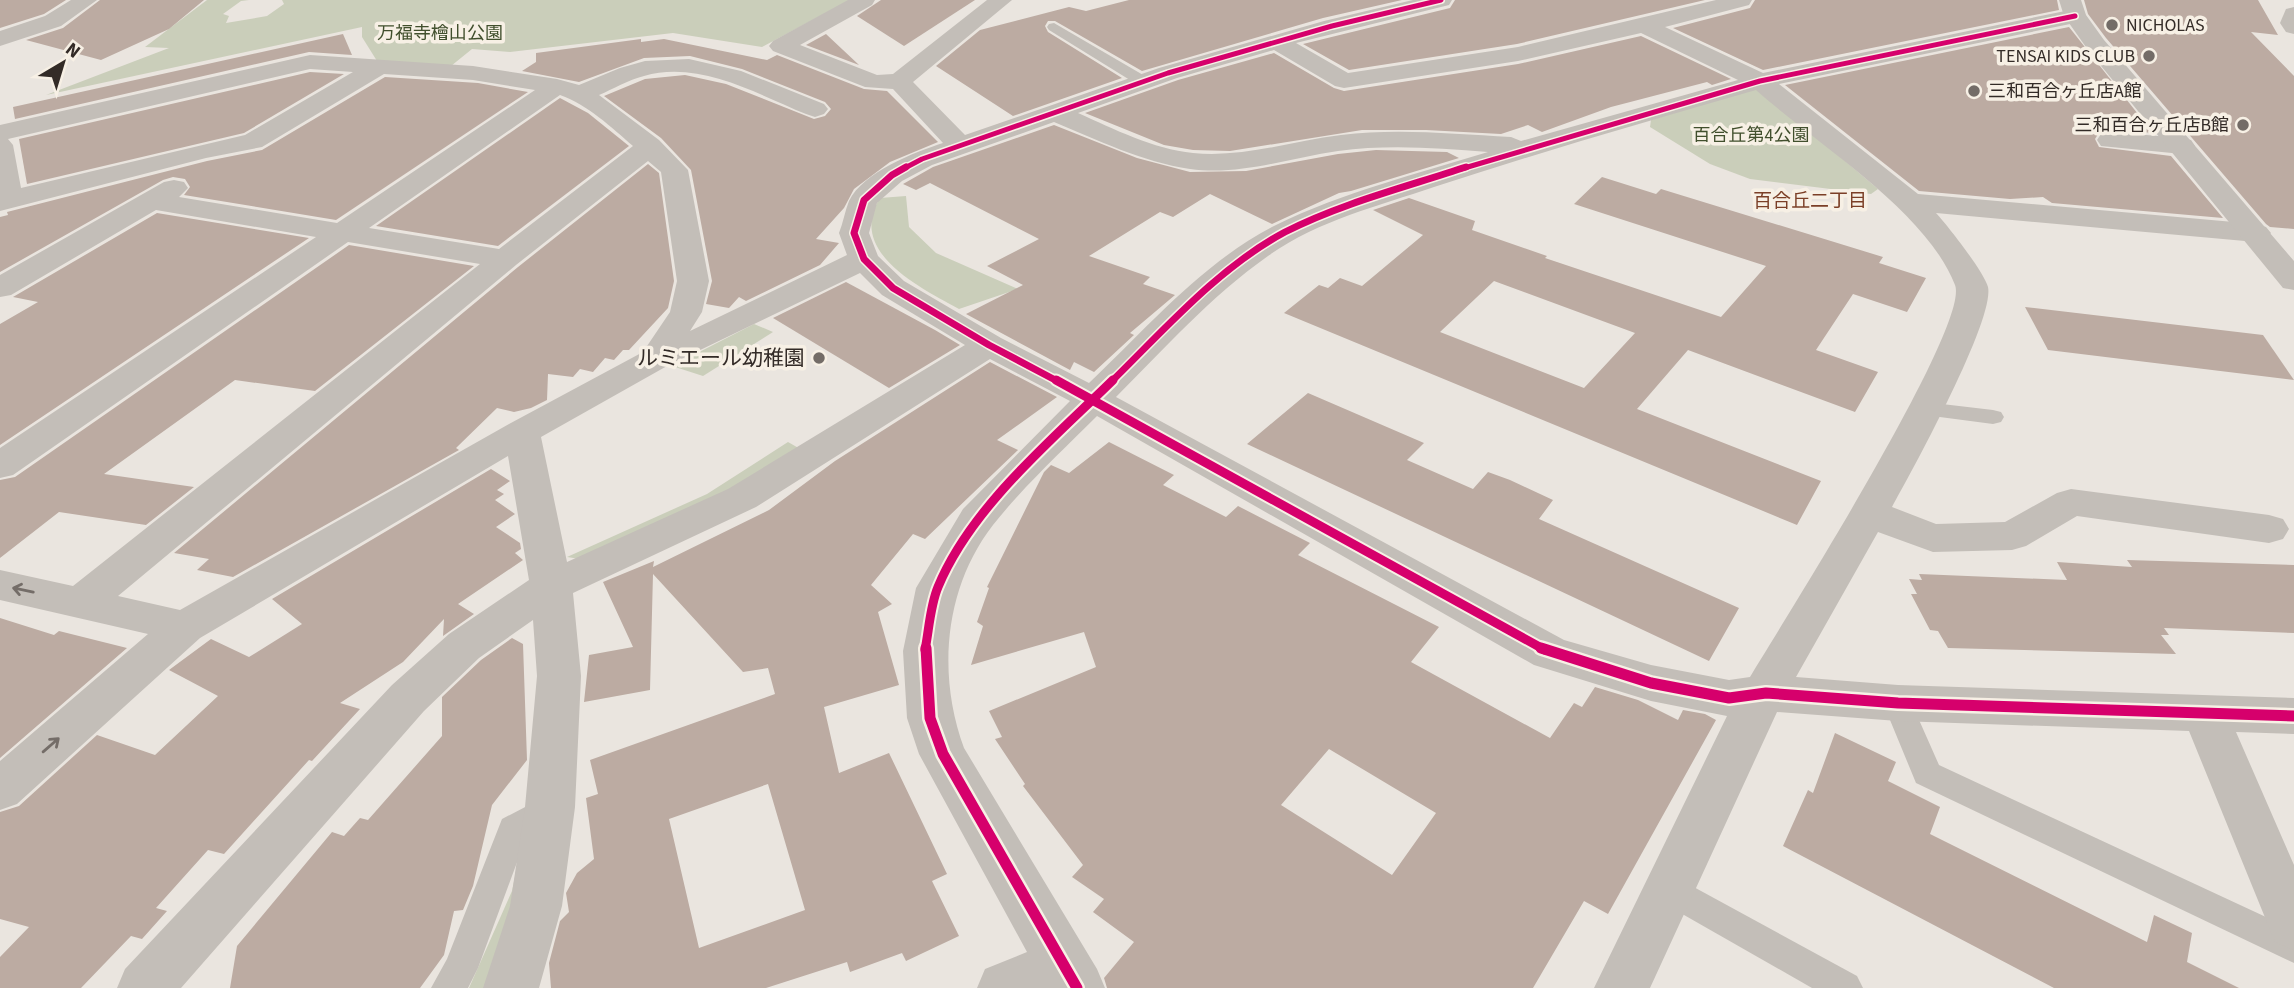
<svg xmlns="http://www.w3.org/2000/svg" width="2294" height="988" viewBox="0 0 2294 988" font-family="'Source Sans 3','Noto Sans JP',sans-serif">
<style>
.green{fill:#caceba}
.building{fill:#bcaba2;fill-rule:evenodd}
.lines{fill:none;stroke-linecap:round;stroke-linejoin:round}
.service{fill:#c3beb8;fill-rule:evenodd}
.minor{fill:#c3beb8;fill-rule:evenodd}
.tertiary{fill:#c3beb8;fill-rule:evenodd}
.cycleway-far3-casing{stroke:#f7f0e5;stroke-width:8}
.cycleway-far2-casing{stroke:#f7f0e5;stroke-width:10}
.cycleway-far1-casing{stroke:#f7f0e5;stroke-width:13}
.cycleway-casing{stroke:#f7f0e5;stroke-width:16}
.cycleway-far3{stroke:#d6006c;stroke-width:5}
.cycleway-far2{stroke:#d6006c;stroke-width:7}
.cycleway-far1{stroke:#d6006c;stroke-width:9}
.cycleway{stroke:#d6006c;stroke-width:11}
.oneway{stroke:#746d68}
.poi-dot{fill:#736c67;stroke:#f7f0e5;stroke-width:2.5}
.labels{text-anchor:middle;stroke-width:7;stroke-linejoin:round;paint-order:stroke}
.far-poi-label{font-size:18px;fill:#332b27;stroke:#f7f0e5;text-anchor:start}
.far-park-label{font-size:18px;fill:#414f2d;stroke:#f7f0e5}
.far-neighbourhood-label{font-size:19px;fill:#7b3f27;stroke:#f7f0e5}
.poi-label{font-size:21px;fill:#332b27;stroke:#f7f0e5;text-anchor:end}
</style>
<rect width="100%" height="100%" fill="#eae5df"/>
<g class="green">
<path d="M 207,0 L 249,0 L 241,1 L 223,14 L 229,16 L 226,23 L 267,16 L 284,4 L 282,0 L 850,0 L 762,47 L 673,33 L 510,52 L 472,49 L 451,66 L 377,61 L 362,37 L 362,27 L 46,95 L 169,48 L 145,47 Z"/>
<path d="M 1753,89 L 1764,92 L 1878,189 L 1871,194 L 1750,179 L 1710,164 L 1650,127 L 1651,120 Z"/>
<path d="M 906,196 L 909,227 L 936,253 L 1018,289 L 959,309 C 921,288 846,252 880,198 Z"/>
<path d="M 754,324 L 773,332 L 703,376 L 672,366 Z"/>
<path d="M 788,442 L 802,450 L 749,482 L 586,560 L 567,557 L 707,494 Z"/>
<path d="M 521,848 L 519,893 L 489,988 L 469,988 L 512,891 Z"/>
</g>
<g class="building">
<path d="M 0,0 L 66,0 L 44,14 L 0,28 Z"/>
<path d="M 100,0 L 204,0 L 169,29 L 101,60 L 26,40 L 63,28 Z"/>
<path d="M 881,0 L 975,0 L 904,46 L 857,16 Z"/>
<path d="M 1129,0 L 1402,0 L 1323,18 L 1142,71 L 1055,21 L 1048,21 L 1045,26 L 1048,32 L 1122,78 L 1013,116 L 936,66 L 980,30 L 1069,7 L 1086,11 Z"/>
<path d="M 1455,0 L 1705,0 L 1517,44 L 1349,70 L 1303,44 L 1450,8 Z"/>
<path d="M 1755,0 L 2057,0 L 2059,10 L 1763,70 L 1673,28 L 1750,8 Z"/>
<path d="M 2084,0 L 2258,0 L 2278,35 L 2251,32 L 2294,76 L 2294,229 L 2270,227 L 2266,224 L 2106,38 L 2088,14 Z"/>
<path d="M 2069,27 L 2153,133 L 2110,129 L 2100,131 L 2095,139 L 2099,147 L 2171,156 L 2223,218 L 2052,203 L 2043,197 L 2010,199 L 1919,191 L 1785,85 Z"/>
<path d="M 343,34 L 352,55 L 309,52 L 15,119 L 13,107 Z"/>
<path d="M 826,34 L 859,65 L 806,45 Z"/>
<path d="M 1641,36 L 1731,79 L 1712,85 L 1707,82 L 1611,107 L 1542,132 L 1528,125 L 1501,134 L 1426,130 L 1362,130 L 1230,151 L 1193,150 L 1164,145 L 1085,113 L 1178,80 L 1274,53 L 1334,88 L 1344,91 L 1518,64 Z"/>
<path d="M 641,39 L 641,42 L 664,39 L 767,60 L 777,55 L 864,89 L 887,91 L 938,142 L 890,162 L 854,189 L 844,208 L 816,239 L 839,243 L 820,265 L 746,301 L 739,297 L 729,308 L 706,304 L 712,281 L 691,170 L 661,138 L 604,96 L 645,79 L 685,75 L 726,84 L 814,119 L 825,116 L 831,109 L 825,102 L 742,69 L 690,56 L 644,58 L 579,82 L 522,71 L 536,62 L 536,53 Z"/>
<path d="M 310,72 L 344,74 L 244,133 L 27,184 L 19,139 Z"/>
<path d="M 385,77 L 478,83 L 528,92 L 336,220 L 184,195 L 190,187 L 185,179 L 173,177 L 163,180 L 0,272 L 0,217 L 8,215 L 7,212 L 207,161 L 262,150 Z"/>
<path d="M 560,98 L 588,113 L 629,146 L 498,246 L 376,226 Z"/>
<path d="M 1054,125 L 1137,158 L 1190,172 L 1246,171 L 1338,154 L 1376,150 L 1447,152 L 1459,158 L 1351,191 L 1339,193 L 1272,224 L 1210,194 L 1173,217 L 1160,212 L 1089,256 L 1150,277 L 1143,284 L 1175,295 L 1130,333 L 1134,335 L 1094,372 L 1074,362 L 1070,370 L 966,314 L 1023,285 L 987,266 L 1039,239 L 930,183 L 916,190 L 903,184 L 933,167 Z"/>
<path d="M 648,164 L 659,173 L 674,281 L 668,308 L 629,350 L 623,350 L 614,360 L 605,358 L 593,372 L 580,369 L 573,377 L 548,374 L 547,400 L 531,408 L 514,412 L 497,408 L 456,448 L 459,450 L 233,577 L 197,570 L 209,559 L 174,553 L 518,267 Z"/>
<path d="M 1602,177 L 1656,194 L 1661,189 L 1883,257 L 1879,263 L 1926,278 L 1907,312 L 1853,294 L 1816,350 L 1878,372 L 1855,412 L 1688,350 L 1637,409 L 1821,481 L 1797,525 L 1284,313 L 1319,285 L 1328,288 L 1340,278 L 1362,286 L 1423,235 L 1373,210 L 1409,198 L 1475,221 L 1472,230 L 1547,256 L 1545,258 L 1721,317 L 1766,266 L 1574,204 ZM 1494,281 L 1635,333 L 1584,388 L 1440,332 Z"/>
<path d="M 157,213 L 309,238 L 0,445 L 0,324 L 38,302 L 13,297 Z"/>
<path d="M 349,245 L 474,266 L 315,391 L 235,380 L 104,474 L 194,487 L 146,525 L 59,512 L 0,558 L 0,480 L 15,477 Z"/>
<path d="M 846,282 L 935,330 L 960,345 L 889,388 L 773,318 Z"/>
<path d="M 2025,307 L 2263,335 L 2294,380 L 2048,350 Z"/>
<path d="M 990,362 L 1057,397 L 997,440 L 1018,450 L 925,539 L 913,534 L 871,585 L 892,604 L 878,612 L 899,685 L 824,707 L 839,773 L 889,753 L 947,874 L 932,881 L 959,936 L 906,961 L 902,953 L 850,972 L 847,962 L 766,988 L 551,988 L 549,963 L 560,921 L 569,912 L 566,893 L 577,873 L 594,859 L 586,798 L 598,794 L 590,760 L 775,694 L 768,668 L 743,672 L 653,574 L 650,690 L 584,702 L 589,655 L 633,647 L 603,582 L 654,561 L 653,567 L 769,510 L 835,461 ZM 768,784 L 805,910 L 699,948 L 669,819 Z"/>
<path d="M 1308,393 L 1424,443 L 1407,460 L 1473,489 L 1488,472 L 1510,480 L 1553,500 L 1539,519 L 1739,608 L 1709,661 L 1247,444 Z"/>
<path d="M 1109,442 L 1174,475 L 1163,485 L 1226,517 L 1238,506 L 1310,543 L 1298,555 L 1439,627 L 1411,662 L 1550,738 L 1574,703 L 1582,707 L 1595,687 L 1638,700 L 1678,720 L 1683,710 L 1705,714 L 1716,720 L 1608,914 L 1584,901 L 1533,988 L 1107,988 L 1104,978 L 1134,942 L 1093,912 L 1104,899 L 1072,877 L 1083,865 L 1023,786 L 1025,784 L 995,739 L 1002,737 L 989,711 L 1096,667 L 1084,632 L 971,665 L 983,626 L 977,622 L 989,588 L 987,587 L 1044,472 L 1051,465 L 1069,473 ZM 1329,749 L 1436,813 L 1392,875 L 1281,805 Z"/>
<path d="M 491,469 L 510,481 L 497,490 L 504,494 L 495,500 L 515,514 L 496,527 L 520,543 L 521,549 L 515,553 L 523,560 L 458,604 L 474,614 L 443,636 L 444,619 L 403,662 L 340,703 L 360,709 L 312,761 L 309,760 L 224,854 L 208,850 L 156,908 L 167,911 L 142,939 L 131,936 L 81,988 L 0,988 L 0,957 L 29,927 L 0,919 L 0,812 L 19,806 L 97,735 L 155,755 L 218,696 L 169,670 L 211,639 L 249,657 L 302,624 L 272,599 Z"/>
<path d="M 2127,560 L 2294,565 L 2294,633 L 2164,628 L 2169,635 L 2161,635 L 2176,654 L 1948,648 L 1938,631 L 1930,630 L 1911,594 L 1917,594 L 1909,579 L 1922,580 L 1919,574 L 2067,580 L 2057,562 L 2132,567 Z"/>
<path d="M 0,618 L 54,635 L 59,631 L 127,648 L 0,758 Z"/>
<path d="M 512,638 L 523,644 L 527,760 L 492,805 L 473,886 L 463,910 L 454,911 L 444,955 L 420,988 L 230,988 L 237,946 L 332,832 L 344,836 L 360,818 L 368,820 L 442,736 L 442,697 L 481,660 Z"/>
<path d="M 1835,733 L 1896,762 L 1888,781 L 1940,807 L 1930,834 L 2147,942 L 2154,915 L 2192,933 L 2187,962 L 2239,988 L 2054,988 L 1783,846 L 1808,790 L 1813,793 Z"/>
</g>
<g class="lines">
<g class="service">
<path d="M 1054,23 L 1150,79 L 1152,82 L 1150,85 L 1138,85 L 1049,30 L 1047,27 L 1049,24 Z"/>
<path d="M 1925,402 L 1993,410 L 2001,412 L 2004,417 L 2001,422 L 1993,424 L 1917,414 L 1914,409 L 1917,404 Z"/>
<path d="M 1898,692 L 1908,695 L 1939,765 L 2294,930 L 2294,963 L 1916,783 L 1883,703 L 1888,695 Z"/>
<path d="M 550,794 L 561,798 L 566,807 L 561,816 L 526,838 L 478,968 L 468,988 L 431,988 L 447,959 L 502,819 Z"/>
<path d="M 1668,873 L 1857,976 L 1863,988 L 1812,988 L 1656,899 L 1651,888 L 1656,877 Z"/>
</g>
<g class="minor">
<path d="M 848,0 L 875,0 L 872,5 L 800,45 L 877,75 L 893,74 L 987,0 L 1012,0 L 913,82 L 965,135 L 1159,68 L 1324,21 L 1413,0 L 1452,0 L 1449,5 L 1296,43 L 1348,73 L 1518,47 L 1716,0 L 1752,0 L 1749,5 L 1665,27 L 1763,73 L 2075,9 L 2083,11 L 2086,16 L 2083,21 L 2075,23 L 1779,84 L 1918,194 L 2256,224 L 2266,227 L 2271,233 L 2266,239 L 2256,242 L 1936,213 C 1948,226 1984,272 1988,287 C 1995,320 1911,473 1892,507 L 1936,524 L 2005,522 L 2057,493 L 2071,489 L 2269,515 L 2283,519 L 2289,529 L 2283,539 L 2269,543 L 2077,516 L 2026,546 L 2012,550 L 1933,552 L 1878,532 L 1796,677 L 1898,685 L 2294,698 L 2294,734 L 2236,732 L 2294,865 L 2294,950 L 2275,942 L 2189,731 L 1898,721 L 1777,712 L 1650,988 L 1594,988 L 1727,716 L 1651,701 L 1534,665 L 1097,416 C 1062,451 1024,486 993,525 C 944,588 937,675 964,748 L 1097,969 L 1105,988 L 977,988 L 985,969 L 1027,952 L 919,754 L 907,718 L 903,651 L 916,588 L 963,509 L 1070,401 L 990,359 L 756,507 L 573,593 L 581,676 L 575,807 L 562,906 L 539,988 L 483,988 L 510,906 L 525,807 L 537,676 L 533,620 L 479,658 L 424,711 L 181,988 L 117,988 L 125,969 L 392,685 L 449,634 L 529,580 L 508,456 L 200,638 L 17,804 L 0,810 L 0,761 L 148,634 L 0,600 L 0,570 L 73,586 L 480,264 L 348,242 L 13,475 L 0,478 L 0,448 L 316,237 L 156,210 L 11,295 L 0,297 L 0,275 L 164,182 L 174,180 L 184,182 L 188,188 L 179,197 L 337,223 L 535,90 L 473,80 L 384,74 L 262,147 L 206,158 L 0,211 L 0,125 L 310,55 L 473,66 L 557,79 L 579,85 L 620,68 L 645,61 L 689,59 L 741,71 L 824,104 L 828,109 L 824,114 L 815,117 L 806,114 C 757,94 699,60 644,76 C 628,80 613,89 599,95 L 659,140 L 688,170 L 709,281 L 702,312 L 690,331 L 847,255 L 839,233 C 843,223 845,211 849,201 C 863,172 915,152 943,143 L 893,89 L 865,87 L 773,51 L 769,46 L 773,41 ZM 1641,33 L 1738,80 L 1521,141 L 1511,137 C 1454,134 1397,128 1341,135 C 1292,141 1243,158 1193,153 C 1153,149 1114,129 1078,113 L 1177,78 L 1274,50 L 1335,86 L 1344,88 L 1518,61 ZM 310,69 L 353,72 L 245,135 L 21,188 L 13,145 L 8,139 ZM 1756,90 C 1815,143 1926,210 1955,285 C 1971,326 1781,625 1750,677 L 1729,680 L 1651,665 L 1564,640 L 1116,397 C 1165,348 1211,296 1268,256 C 1317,221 1378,206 1434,187 C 1541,152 1648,121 1756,90 ZM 560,95 C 588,105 611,127 633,146 L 499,249 L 369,228 ZM 1054,122 C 1098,140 1142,162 1190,169 C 1240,176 1289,158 1338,151 C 1388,144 1438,148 1488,152 C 1417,174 1343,192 1276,225 C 1204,261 1147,328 1089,383 L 1001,338 L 904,281 L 878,256 L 869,233 L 877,203 L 902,181 L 932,165 ZM 648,161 L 661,172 L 677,281 L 670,312 L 643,352 L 509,424 L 180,610 L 118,596 L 516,265 ZM 860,273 L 882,295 L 965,345 L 728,489 L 567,562 L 541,437 L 667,366 Z"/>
<path d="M 2294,7 L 2294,34 L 2286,32 L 2280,23 L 2286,9 Z"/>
<path d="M 2110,132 L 2182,138 L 2191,140 L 2195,146 L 2191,152 L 2182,154 L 2101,146 L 2097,140 L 2101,134 Z"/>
</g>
<g class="tertiary">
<path d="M 71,0 L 97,0 L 61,26 L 0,46 L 0,31 L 45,16 Z"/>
<path d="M 2059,0 L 2081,0 L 2086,15 L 2104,40 L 2294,261 L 2294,290 L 2283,288 L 2088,50 L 2064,16 Z"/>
</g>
<defs>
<g id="cycleway-far3">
<path d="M 903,169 L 922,159 L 1168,73 L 1332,26 L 1441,0"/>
<path d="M 1461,169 L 1760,81 L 2075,16"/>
</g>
<g id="cycleway-far2">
<path d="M 906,167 L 892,175 L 864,200 L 854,233 L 864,259 L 893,288 L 989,345 L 1059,382"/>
<path d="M 1111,382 C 1165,329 1218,268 1285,232 C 1342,203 1406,187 1466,167"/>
</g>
<g id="cycleway-far1">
<path d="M 1056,380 L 1545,650"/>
<path d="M 925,650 C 929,630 930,606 938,587 C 971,507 1052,440 1113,380"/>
</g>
<g id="cycleway">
<path d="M 926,648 L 930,718 L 943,754 L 1077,988"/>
<path d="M 1541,648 L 1651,683 L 1729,698 L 1766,693 L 1898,703 L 2294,716"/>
</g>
</defs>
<use href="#cycleway-far3" class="cycleway-far3-casing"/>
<use href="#cycleway-far2" class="cycleway-far2-casing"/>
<use href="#cycleway-far1" class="cycleway-far1-casing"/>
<use href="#cycleway" class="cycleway-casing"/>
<use href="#cycleway-far3" class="cycleway-far3"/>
<use href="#cycleway-far2" class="cycleway-far2"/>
<use href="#cycleway-far1" class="cycleway-far1"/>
<use href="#cycleway" class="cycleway"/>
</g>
<defs><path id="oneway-shaft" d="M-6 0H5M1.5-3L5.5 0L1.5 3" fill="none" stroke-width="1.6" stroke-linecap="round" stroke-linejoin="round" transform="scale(1.75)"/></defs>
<g class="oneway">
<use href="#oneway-shaft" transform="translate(23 590) rotate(-168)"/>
<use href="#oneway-shaft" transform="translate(51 745) rotate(-41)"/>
</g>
<g class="poi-dot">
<circle cx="2112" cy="25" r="7"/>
<circle cx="2149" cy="56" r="7"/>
<circle cx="1974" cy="91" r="7"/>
<circle cx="2243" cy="125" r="7"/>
<circle cx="819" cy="358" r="7"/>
</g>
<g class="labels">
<g class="far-poi-label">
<text x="2126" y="31">NICHOLAS</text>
<text x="2135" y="62" text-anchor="end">TENSAI KIDS CLUB</text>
<text x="1988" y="97">三和百合ヶ丘店A館</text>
<text x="2229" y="131" text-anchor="end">三和百合ヶ丘店B館</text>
</g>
<g class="far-park-label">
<text x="440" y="39">万福寺檜山公園</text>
<text x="1751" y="141">百合丘第4公園</text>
</g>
<g class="far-neighbourhood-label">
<text x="1810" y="207">百合丘二丁目</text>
</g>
<g class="poi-label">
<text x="805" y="365">ルミエール幼稚園</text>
</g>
</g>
<g transform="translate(63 63) rotate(38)" stroke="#f7f0e5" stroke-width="5" paint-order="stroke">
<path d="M0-5L12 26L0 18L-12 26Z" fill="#332b27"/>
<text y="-10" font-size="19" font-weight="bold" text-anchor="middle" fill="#332b27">N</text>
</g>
</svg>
